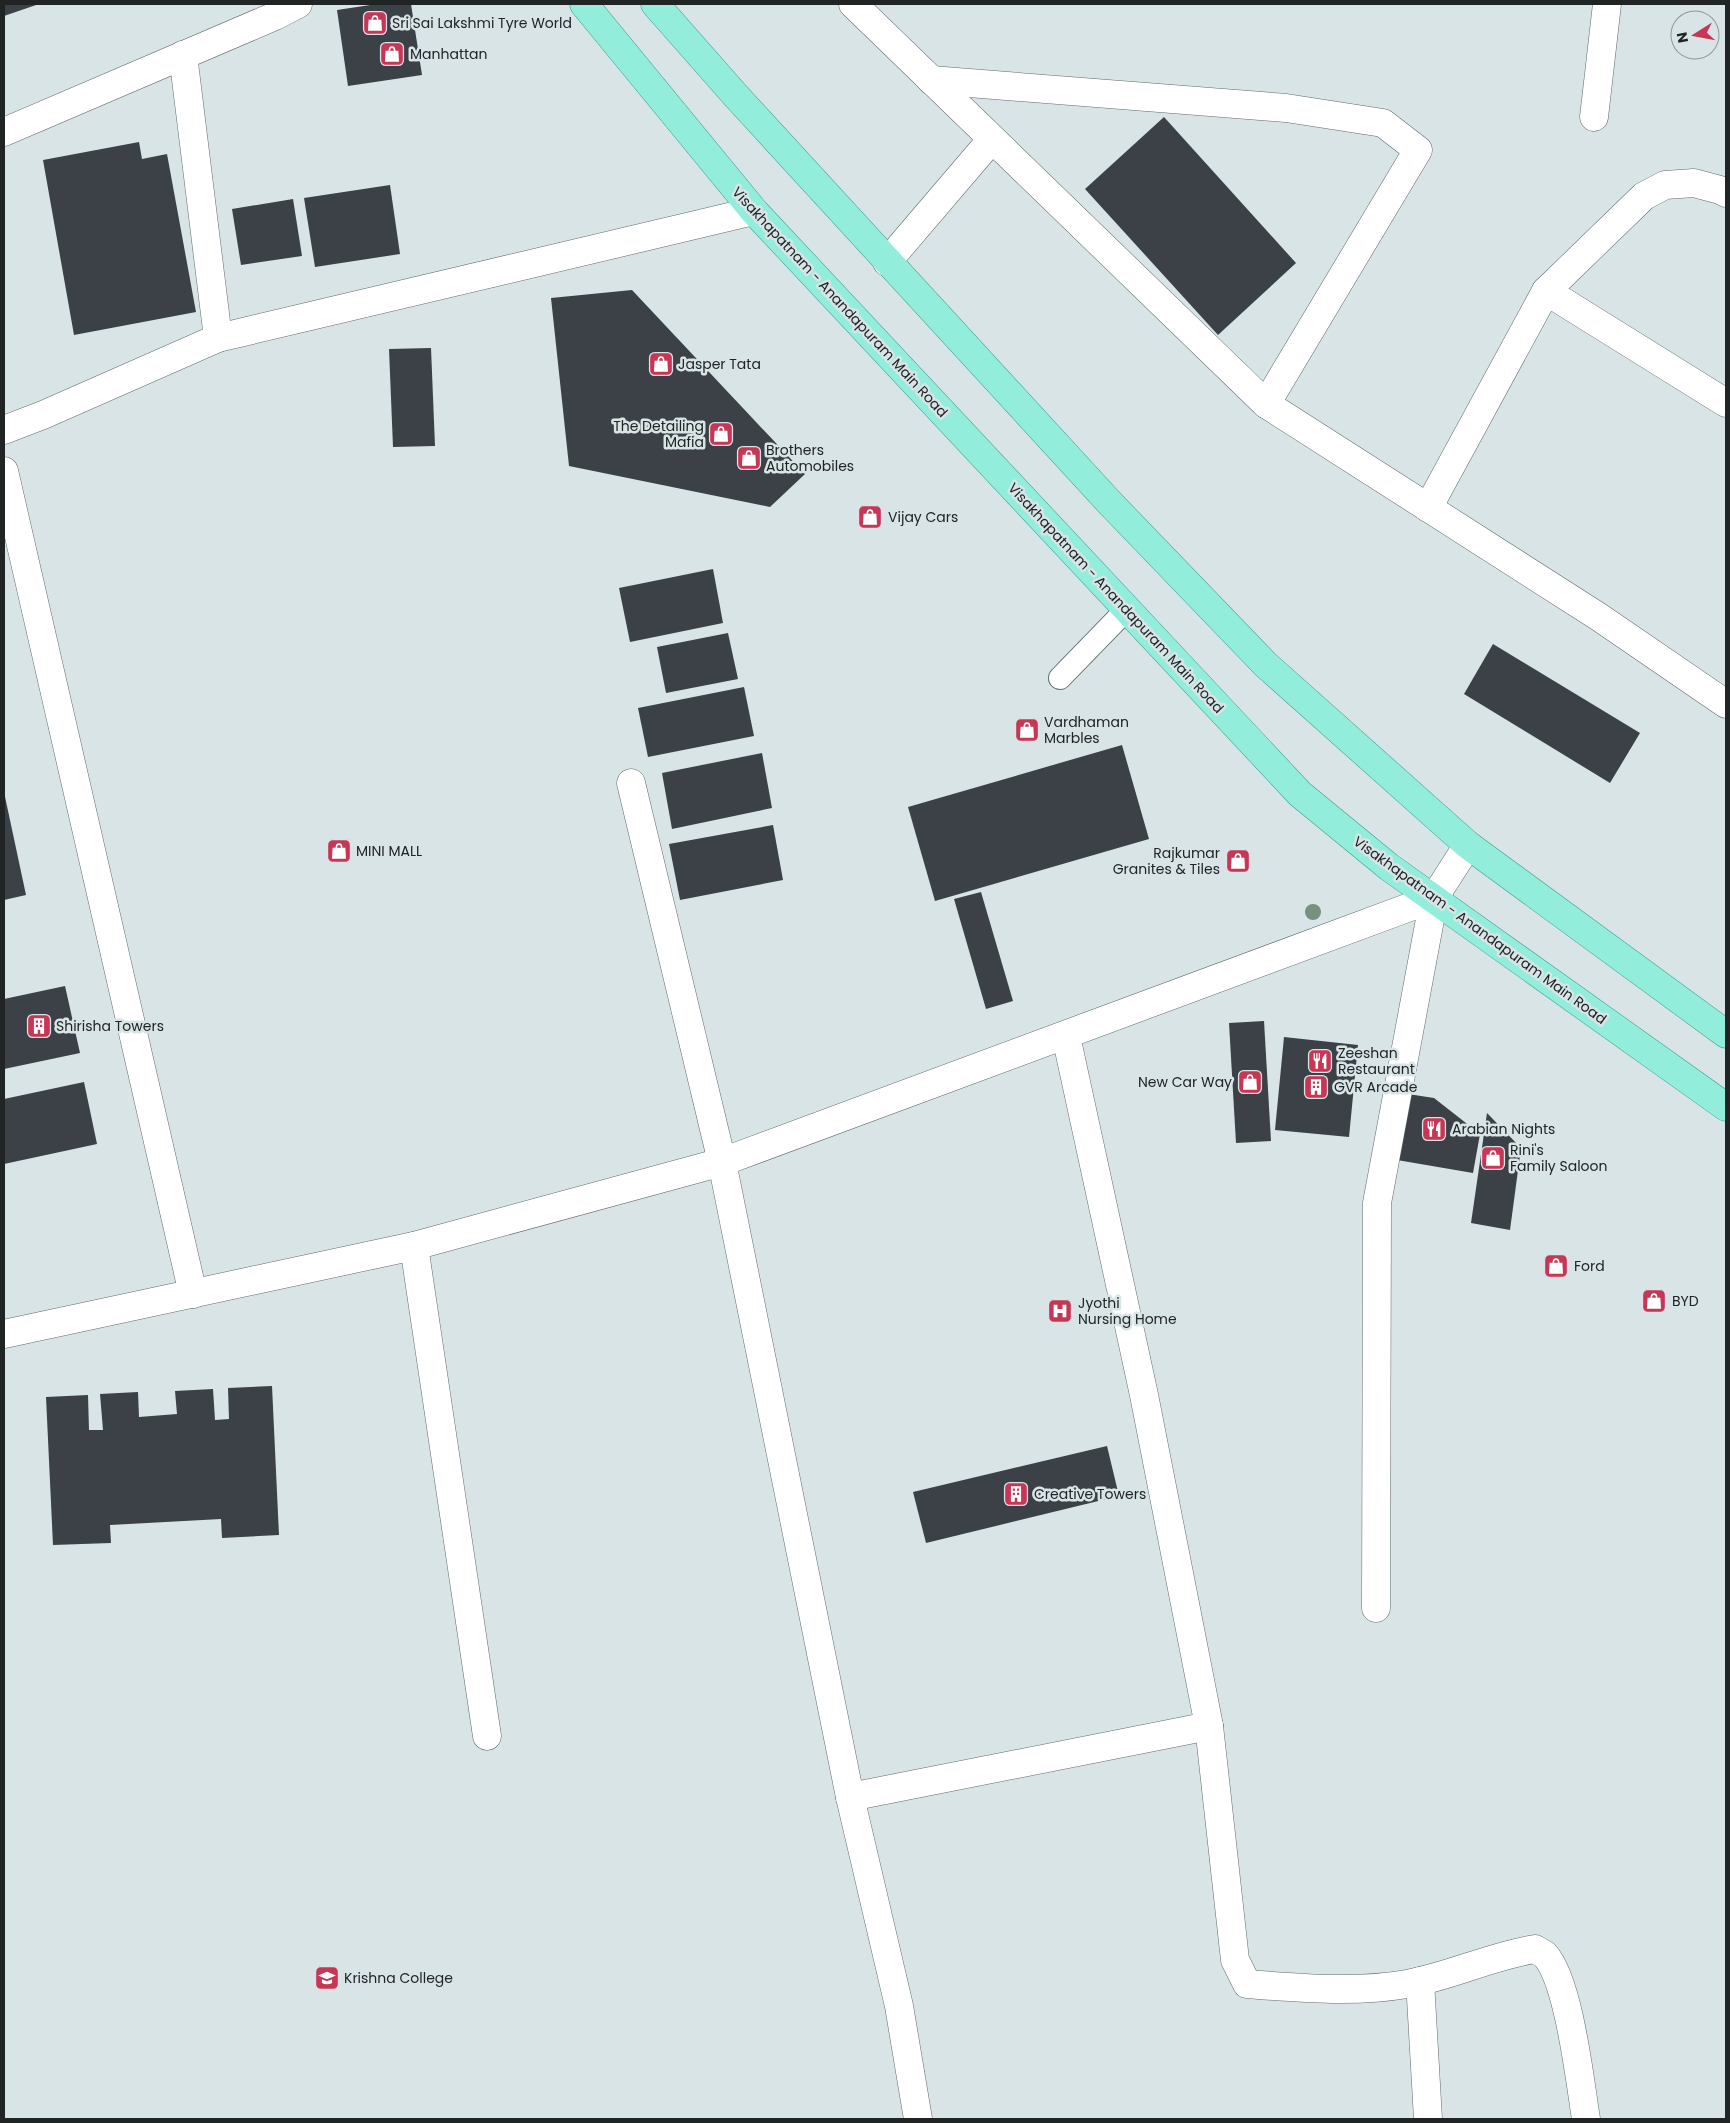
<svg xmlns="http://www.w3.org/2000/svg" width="1730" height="2123" viewBox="0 0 1730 2123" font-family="Poppins,sans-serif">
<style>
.building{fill:#3b4147}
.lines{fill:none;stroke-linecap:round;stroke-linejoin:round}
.service-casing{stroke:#616b6d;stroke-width:24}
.minor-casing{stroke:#616b6d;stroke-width:29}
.tertiary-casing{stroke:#616b6d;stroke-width:29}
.primary-casing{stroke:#3b9f8c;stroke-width:29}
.service{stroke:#fff;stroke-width:22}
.minor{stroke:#fff;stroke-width:28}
.tertiary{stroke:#fff;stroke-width:28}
.primary{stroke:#92eddb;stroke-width:28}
.tree{fill:#78907e}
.labels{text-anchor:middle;stroke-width:5;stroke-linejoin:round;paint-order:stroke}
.poi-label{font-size:14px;fill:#202425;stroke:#d9e4e6;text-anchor:start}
.street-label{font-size:14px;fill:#202425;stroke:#d9e4e6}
</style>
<rect width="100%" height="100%" fill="#d9e4e6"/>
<g class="building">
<path d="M 4,4 L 39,4 L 4,16 Z"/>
<path d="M 377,4 L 411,4 L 422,75 L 348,86 L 337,10 Z"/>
<path d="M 1164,117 L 1296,263 L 1218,335 L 1085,189 Z"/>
<path d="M 139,142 L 142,159 L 167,154 L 196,312 L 74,335 L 43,160 Z"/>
<path d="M 390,185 L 400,254 L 315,267 L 304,198 Z"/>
<path d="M 293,199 L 302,256 L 241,265 L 232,209 Z"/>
<path d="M 632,290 L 805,474 L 770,507 L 569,466 L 551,298 Z"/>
<path d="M 431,348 L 435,446 L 393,447 L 389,349 Z"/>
<path d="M 713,569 L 723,623 L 630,642 L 619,588 Z"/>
<path d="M 728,633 L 738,679 L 666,693 L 657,647 Z"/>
<path d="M 1493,644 L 1640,733 L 1610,783 L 1464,694 Z"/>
<path d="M 744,687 L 754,736 L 648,757 L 638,708 Z"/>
<path d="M 1122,745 L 1149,839 L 935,901 L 908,807 Z"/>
<path d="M 762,753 L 772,808 L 672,829 L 662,773 Z"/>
<path d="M 4,792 L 26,895 L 4,900 Z"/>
<path d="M 773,825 L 783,880 L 680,900 L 669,844 Z"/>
<path d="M 981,892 L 1013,1001 L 986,1009 L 954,899 Z"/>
<path d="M 65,986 L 80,1053 L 4,1069 L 4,999 Z"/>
<path d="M 1264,1021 L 1271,1141 L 1236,1143 L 1229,1023 Z"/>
<path d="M 1284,1037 L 1358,1045 L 1349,1137 L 1275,1130 Z"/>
<path d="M 84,1082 L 97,1144 L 4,1164 L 4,1099 Z"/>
<path d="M 1408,1094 L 1434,1098 L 1480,1134 L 1473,1173 L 1397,1160 Z"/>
<path d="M 1487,1113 L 1521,1148 L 1510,1230 L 1471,1223 Z"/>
<path d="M 272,1386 L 279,1535 L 222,1538 L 221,1519 L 110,1525 L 111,1543 L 53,1545 L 46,1397 L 88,1395 L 89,1430 L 103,1430 L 100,1394 L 138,1392 L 139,1417 L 177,1414 L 175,1391 L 213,1389 L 215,1420 L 229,1419 L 228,1388 Z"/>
<path d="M 1107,1446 L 1119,1496 L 926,1543 L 913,1492 Z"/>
</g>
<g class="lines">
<defs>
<path id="service" d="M 1060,678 L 1127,609"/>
<g id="minor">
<path d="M 853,4 L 1266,404"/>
<path d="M 183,55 L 218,338"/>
<path d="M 931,80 L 1286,108 L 1383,123 L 1418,150 L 1266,404 L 1599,617 L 1726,704"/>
<path d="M 1594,117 L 1607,4"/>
<path d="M 4,132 L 275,16 L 298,4"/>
<path d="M 887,262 L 992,139"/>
<path d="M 1546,291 L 1644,196 L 1665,185 L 1694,183 L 1720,190 L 1726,193"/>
<path d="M 4,430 L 43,415 L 218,338 L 754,211"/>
<path d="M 4,471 L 193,1294"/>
<path d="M 1428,508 L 1546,291 L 1726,403"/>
<path d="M 631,783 L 722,1162"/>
<path d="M 414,1246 L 487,1736"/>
<path d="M 1376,1608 L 1377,1203 L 1434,898"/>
<path d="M 1209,1726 L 1235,1960 L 1247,1984 C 1300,1988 1355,1993 1407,1984 C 1451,1976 1491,1956 1535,1949 C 1538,1951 1542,1953 1545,1955 C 1569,1981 1580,2082 1586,2119"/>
<path d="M 850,1797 L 1209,1726 L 1144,1395 L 1066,1036"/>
<path d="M 1420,1981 L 1428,2119"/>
</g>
<g id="tertiary">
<path d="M 4,1334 L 414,1246 L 722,1162"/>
<path d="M 918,2119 L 899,2006 L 850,1797 L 722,1162 L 1434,898 L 1468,845"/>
</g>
<g id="primary">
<path d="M 584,4 L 754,211 L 1300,794 L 1389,867 L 1726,1107"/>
<path d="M 655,4 L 737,97 L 1109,502 L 1265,664 L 1468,845 L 1726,1034"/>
</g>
</defs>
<use href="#service" class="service-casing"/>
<use href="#minor" class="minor-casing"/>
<use href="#tertiary" class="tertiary-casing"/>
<use href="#primary" class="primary-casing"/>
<use href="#service" class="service"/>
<use href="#minor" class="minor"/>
<use href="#tertiary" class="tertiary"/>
<use href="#primary" class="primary"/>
</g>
<circle class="tree" cx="1313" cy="912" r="8"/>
<defs>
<symbol id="shop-square" viewBox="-11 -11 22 22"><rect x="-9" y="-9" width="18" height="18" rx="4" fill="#c73755" stroke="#d9e4e6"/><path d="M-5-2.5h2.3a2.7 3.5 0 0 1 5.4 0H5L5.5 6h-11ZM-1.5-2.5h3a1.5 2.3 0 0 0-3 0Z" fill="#fff"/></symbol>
<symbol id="building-square" viewBox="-11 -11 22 22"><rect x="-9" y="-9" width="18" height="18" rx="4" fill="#c73755" stroke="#d9e4e6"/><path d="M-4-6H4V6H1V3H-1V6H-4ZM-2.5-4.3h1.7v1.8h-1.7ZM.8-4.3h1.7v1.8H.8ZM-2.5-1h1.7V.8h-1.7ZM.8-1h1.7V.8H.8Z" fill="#fff"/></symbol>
<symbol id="restaurant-square" viewBox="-11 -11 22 22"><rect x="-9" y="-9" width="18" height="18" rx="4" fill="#c73755" stroke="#d9e4e6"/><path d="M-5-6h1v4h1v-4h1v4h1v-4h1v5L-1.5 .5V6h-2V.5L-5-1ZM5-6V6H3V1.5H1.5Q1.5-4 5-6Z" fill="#fff"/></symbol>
<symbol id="hospital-square" viewBox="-11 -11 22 22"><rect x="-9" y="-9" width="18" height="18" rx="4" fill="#c73755" stroke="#d9e4e6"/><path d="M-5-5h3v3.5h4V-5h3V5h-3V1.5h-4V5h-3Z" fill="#fff"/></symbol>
<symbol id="university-square" viewBox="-11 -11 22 22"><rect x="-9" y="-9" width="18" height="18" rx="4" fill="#c73755" stroke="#d9e4e6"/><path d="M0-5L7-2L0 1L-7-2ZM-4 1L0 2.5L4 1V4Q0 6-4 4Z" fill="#fff"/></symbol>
</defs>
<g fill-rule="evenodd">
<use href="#shop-square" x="361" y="9" width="28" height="28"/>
<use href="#shop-square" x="378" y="40" width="28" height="28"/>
<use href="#shop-square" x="647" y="350" width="28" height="28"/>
<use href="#shop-square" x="707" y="420" width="28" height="28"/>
<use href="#shop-square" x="735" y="444" width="28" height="28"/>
<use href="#shop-square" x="856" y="503" width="28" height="28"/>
<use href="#shop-square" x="1013" y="716" width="28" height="28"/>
<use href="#shop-square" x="325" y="837" width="28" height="28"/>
<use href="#shop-square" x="1224" y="847" width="28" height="28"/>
<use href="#building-square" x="25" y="1012" width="28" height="28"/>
<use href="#restaurant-square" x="1306" y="1047" width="28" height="28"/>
<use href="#shop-square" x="1236" y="1068" width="28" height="28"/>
<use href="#building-square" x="1302" y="1073" width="28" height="28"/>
<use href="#restaurant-square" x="1420" y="1115" width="28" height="28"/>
<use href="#shop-square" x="1479" y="1144" width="28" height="28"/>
<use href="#shop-square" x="1542" y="1252" width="28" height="28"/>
<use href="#shop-square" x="1640" y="1287" width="28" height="28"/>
<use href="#hospital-square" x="1046" y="1297" width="28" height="28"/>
<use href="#building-square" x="1002" y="1480" width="28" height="28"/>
<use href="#university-square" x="313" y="1964" width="28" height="28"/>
</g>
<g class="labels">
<g class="poi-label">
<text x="392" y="28">Sri Sai Lakshmi Tyre World</text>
<text x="410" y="59">Manhattan</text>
<text x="678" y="369">Jasper Tata</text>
<text x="704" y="431" text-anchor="end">The Detailing<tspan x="704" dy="16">Mafia</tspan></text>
<text x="766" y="455">Brothers<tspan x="766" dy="16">Automobiles</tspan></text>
<text x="888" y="522">Vijay Cars</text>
<text x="1044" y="727">Vardhaman<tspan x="1044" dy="16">Marbles</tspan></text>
<text x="356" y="856">MINI MALL</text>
<text x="1220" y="858" text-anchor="end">Rajkumar<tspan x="1220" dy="16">Granites &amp; Tiles</tspan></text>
<text x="56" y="1031">Shirisha Towers</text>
<text x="1338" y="1058">Zeeshan<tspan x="1338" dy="16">Restaurant</tspan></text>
<text x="1232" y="1087" text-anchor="end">New Car Way</text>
<text x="1334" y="1092">GVR Arcade</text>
<text x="1452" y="1134">Arabian Nights</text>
<text x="1510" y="1155">Rini's<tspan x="1510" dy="16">Family Saloon</tspan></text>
<text x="1574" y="1271">Ford</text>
<text x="1672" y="1306">BYD</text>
<text x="1078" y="1308">Jyothi<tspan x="1078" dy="16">Nursing Home</tspan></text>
<text x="1034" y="1499">Creative Towers</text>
<text x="344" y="1983">Krishna College</text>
</g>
<g class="street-label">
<text transform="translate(840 302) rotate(47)" y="5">Visakhapatnam - Anandapuram Main Road</text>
<text transform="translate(1116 598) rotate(47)" y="5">Visakhapatnam - Anandapuram Main Road</text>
<text transform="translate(1480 930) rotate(36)" y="5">Visakhapatnam - Anandapuram Main Road</text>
</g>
</g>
<rect width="1730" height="2123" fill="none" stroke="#202425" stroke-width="10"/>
<g transform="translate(1695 35) rotate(259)"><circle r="24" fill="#d9e4e6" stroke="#8f9799"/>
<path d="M0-4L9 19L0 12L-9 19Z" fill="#c73755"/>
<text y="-8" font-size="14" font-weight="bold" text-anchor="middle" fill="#202425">N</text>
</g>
</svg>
